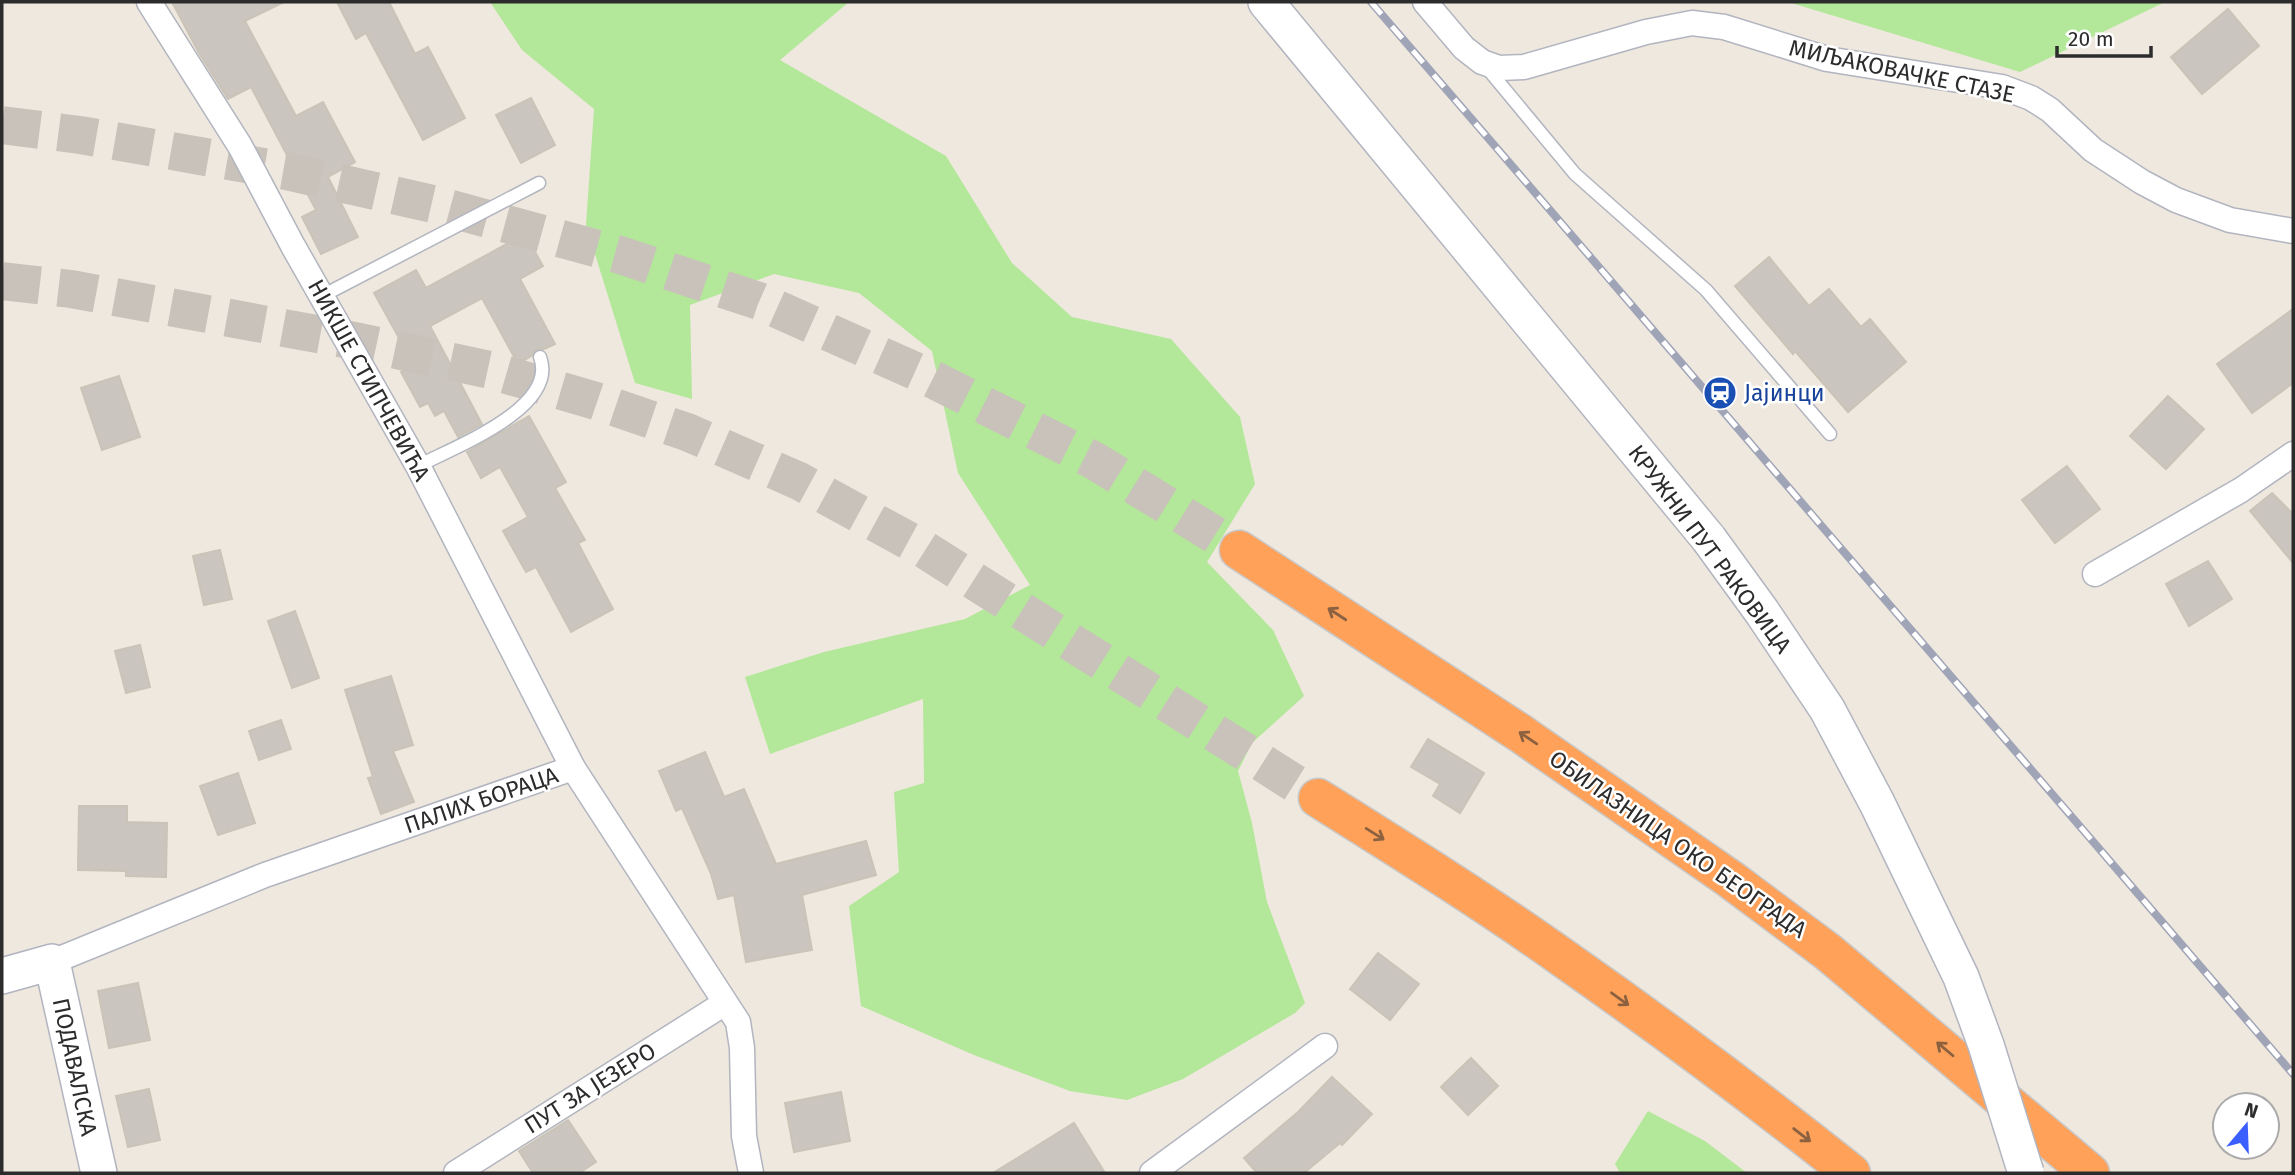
<svg xmlns="http://www.w3.org/2000/svg" width="2295" height="1175" viewBox="0 0 2295 1175" font-family="'Fira Sans',sans-serif">
<style>
.green{fill:#b3e799}
.building{fill:#cac5be;stroke:#cac4b8;stroke-width:2}
.lines{fill:none;stroke-linecap:round;stroke-linejoin:round}
.highway-tunnel{stroke:#c8c2ba;stroke-width:38;stroke-dasharray:38 19;stroke-linecap:butt}
.lane-casing{stroke:#b2b5c0;stroke-width:15}
.street-casing{stroke:#b2b5c0;stroke-width:27}
.secondary-casing{stroke:#b2b5c0;stroke-width:38}
.highway-casing{stroke:#c8c8c8;stroke-width:41}
.lane{stroke:#fff;stroke-width:12}
.street{stroke:#fff;stroke-width:24}
.secondary{stroke:#fff;stroke-width:35}
.highway{stroke:#ffa159;stroke-width:38}
.rail-casing{stroke:#a0a4b7;stroke-width:8}
.rail{stroke:#fff;stroke-width:5;stroke-dasharray:16;stroke-linecap:butt}
.secondary-bridge-casing{stroke:#b2b5c0;stroke-width:38;stroke-linecap:butt}
.secondary-bridge{stroke:#fff;stroke-width:35}
.oneway{stroke:#8b6140}
.labels{text-anchor:middle;stroke-width:5;stroke-linejoin:round;paint-order:stroke}
.street-label{font-size:23px;fill:#2c2c2c;stroke:#fff}
.transit-label{font-size:23px;fill:#164399;stroke:#fff;text-anchor:start}
</style>
<rect width="100%" height="100%" fill="#efe8de"/>
<g class="green">
<path d="M 490,2 L 849,2 L 780,60 L 946,156 L 1012,263 L 1072,317 L 1171,339 L 1240,417 L 1255,484 L 1207,562 L 1273,630 L 1304,696 L 1252,743 L 1238,771 L 1252,823 L 1267,902 L 1305,1003 L 1295,1013 L 1183,1079 L 1127,1100 L 1070,1091 L 974,1055 L 861,1006 L 849,906 L 899,872 L 894,792 L 924,783 L 923,699 L 770,754 L 745,677 L 824,652 L 965,619 L 1030,585 L 958,473 L 932,351 L 859,293 L 774,274 L 690,305 L 692,399 L 635,383 L 586,225 L 594,109 L 522,50 Z"/>
<path d="M 1788,2 L 2165,2 L 2020,72 Z"/>
<path d="M 1648,1111 L 1705,1141 L 1747,1173 L 1620,1173 L 1615,1164 Z"/>
</g>
<g class="building">
<path d="M 172,2 L 284,2 L 245,21 L 296,116 L 323,102 L 355,162 L 328,177 L 358,237 L 321,254 L 302,217 L 316,210 L 251,87 L 228,99 L 199,53 Z"/>
<path d="M 337,2 L 389,2 L 415,54 L 428,47 L 465,118 L 423,140 L 366,33 L 356,39 Z"/>
<path d="M 2228,9 L 2259,46 L 2202,94 L 2171,57 Z"/>
<path d="M 531,98 L 555,145 L 521,163 L 496,115 Z"/>
<path d="M 525,234 L 543,266 L 520,279 L 555,344 L 544,349 L 536,350 L 531,356 L 518,364 L 482,298 L 430,326 L 482,424 L 458,437 L 444,411 L 435,416 L 428,403 L 420,407 L 401,372 L 414,365 L 374,293 L 416,270 L 426,288 Z"/>
<path d="M 1769,257 L 1809,306 L 1829,289 L 1861,327 L 1870,319 L 1906,362 L 1848,412 L 1795,351 L 1793,354 L 1735,286 Z"/>
<path d="M 2293,309 L 2293,383 L 2252,413 L 2217,364 Z"/>
<path d="M 119,376 L 140,437 L 102,450 L 81,388 Z"/>
<path d="M 2168,396 L 2204,429 L 2166,469 L 2130,436 Z"/>
<path d="M 529,416 L 566,482 L 555,488 L 585,540 L 578,543 L 613,609 L 571,632 L 536,567 L 526,572 L 503,531 L 528,517 L 500,467 L 481,478 L 467,452 Z"/>
<path d="M 2067,466 L 2100,509 L 2055,543 L 2022,500 Z"/>
<path d="M 2272,493 L 2293,514 L 2293,563 L 2250,511 Z"/>
<path d="M 220,550 L 232,599 L 204,605 L 193,556 Z"/>
<path d="M 2208,561 L 2232,599 L 2189,626 L 2166,584 Z"/>
<path d="M 295,611 L 319,678 L 292,688 L 268,621 Z"/>
<path d="M 140,645 L 150,687 L 126,693 L 115,651 Z"/>
<path d="M 391,676 L 413,745 L 393,751 L 414,802 L 381,814 L 368,778 L 373,777 L 345,690 Z"/>
<path d="M 281,720 L 291,749 L 259,760 L 249,731 Z"/>
<path d="M 1428,739 L 1484,773 L 1460,813 L 1433,796 L 1440,784 L 1411,767 Z"/>
<path d="M 705,752 L 724,797 L 744,789 L 776,864 L 866,841 L 876,875 L 802,895 L 812,950 L 746,962 L 734,895 L 718,899 L 711,874 L 682,808 L 676,811 L 659,771 Z"/>
<path d="M 238,773 L 255,823 L 218,835 L 200,786 Z"/>
<path d="M 79,806 L 127,806 L 127,822 L 167,823 L 166,877 L 126,876 L 126,871 L 78,870 Z"/>
<path d="M 1378,953 L 1419,984 L 1390,1020 L 1350,989 Z"/>
<path d="M 138,983 L 150,1040 L 109,1048 L 98,991 Z"/>
<path d="M 1471,1058 L 1498,1086 L 1468,1115 L 1441,1087 Z"/>
<path d="M 1332,1077 L 1372,1114 L 1342,1145 L 1340,1143 L 1304,1173 L 1257,1173 L 1244,1158 L 1298,1112 Z"/>
<path d="M 149,1089 L 160,1140 L 128,1147 L 116,1096 Z"/>
<path d="M 841,1092 L 850,1141 L 794,1152 L 785,1103 Z"/>
<path d="M 568,1120 L 596,1162 L 579,1173 L 533,1173 L 519,1151 Z"/>
<path d="M 1074,1123 L 1105,1173 L 993,1173 Z"/>
</g>
<g class="lines">
<g class="highway-tunnel">
<path d="M 2,125 L 80,135 L 286,171 L 433,204 L 617,254 L 759,301 L 924,375 L 1095,461 L 1239,550"/>
<path d="M 2,281 L 71,289 L 355,341 L 490,370 L 596,401 L 687,432 L 799,481 L 922,548 L 1318,798"/>
</g>
<defs>
<g id="lane">
<path d="M 1487,68 L 1575,174 L 1706,290 L 1830,434"/>
<path d="M 322,296 L 539,183"/>
<path d="M 418,466 C 454,447 559,408 540,357"/>
</g>
<g id="street">
<path d="M 149,2 L 240,146 L 293,246 L 418,466 L 573,768 L 738,1022 L 742,1048 L 744,1136 L 751,1173"/>
<path d="M 1425,2 L 1464,48 L 1482,62 L 1499,68 L 1524,67 L 1646,32 L 1692,23 L 1724,27 L 1827,59 L 2002,87 L 2031,98 L 2050,110 L 2093,150 L 2142,182 L 2176,200 L 2230,220 L 2293,231"/>
<path d="M 2095,574 L 2241,490 L 2293,454"/>
<path d="M 52,962 L 265,875 L 573,768"/>
<path d="M 456,1173 L 725,1003"/>
<path d="M 1152,1173 L 1325,1046"/>
</g>
<g id="secondary">
<path d="M 1266,2 L 1709,539"/>
<path d="M 2,976 L 52,962 L 99,1173"/>
</g>
<g id="highway">
<path d="M 1239,550 L 1520,733 L 1730,879 L 1828,952 L 2090,1173"/>
<path d="M 1318,798 C 1401,850 1486,903 1566,960 C 1663,1028 1758,1099 1851,1173"/>
</g>
</defs>
<use href="#lane" class="lane-casing"/>
<use href="#street" class="street-casing"/>
<use href="#secondary" class="secondary-casing"/>
<use href="#highway" class="highway-casing"/>
<use href="#lane" class="lane"/>
<use href="#street" class="street"/>
<use href="#secondary" class="secondary"/>
<use href="#highway" class="highway"/>
<defs>
<path id="rail" d="M 1371,2 L 2293,1074"/>
</defs>
<use href="#rail" class="rail-casing"/>
<use href="#rail" class="rail"/>
<defs>
<path id="secondary-bridge" d="M 1709,539 L 1762,612 L 1827,709 L 1877,803 L 1961,977 L 1986,1045 L 2026,1173"/>
</defs>
<use href="#secondary-bridge" class="secondary-bridge-casing"/>
<use href="#secondary-bridge" class="secondary-bridge"/>
</g>
<defs><path id="oneway-shaft" d="M-6 0H5M1.5-3L5.5 0L1.5 3" fill="none" stroke-width="1.6" stroke-linecap="round" stroke-linejoin="round" transform="scale(1.75)"/></defs>
<g class="oneway">
<use href="#oneway-shaft" transform="translate(1337 614) rotate(-147)"/>
<use href="#oneway-shaft" transform="translate(1528 738) rotate(-146)"/>
<use href="#oneway-shaft" transform="translate(1375 834) rotate(32)"/>
<use href="#oneway-shaft" transform="translate(1620 999) rotate(36)"/>
<use href="#oneway-shaft" transform="translate(1945 1049) rotate(-140)"/>
<use href="#oneway-shaft" transform="translate(1802 1135) rotate(38)"/>
</g>
<defs>
<symbol id="station-disc" viewBox="-11 -11 22 22"><circle r="9.5" fill="#1a4fb4" stroke="#fff"/><path d="M-3-6H3Q5-6 5-4V2Q5 4 3 4L4.5 6H3L1.5 4h-3L-3 6H-4.5L-3 4Q-5 4-5 2V-4Q-5-6-3-6ZM-3.5-4v3h7v-3ZM-3.5 1v1.5H-2V1ZM2 1v1.5H3.5V1Z" fill="#fff"/></symbol>
</defs>
<g fill-rule="evenodd">
<use href="#station-disc" x="1701" y="374" width="38" height="38"/>
</g>
<g class="labels">
<g class="street-label">
<text transform="translate(1902 71) rotate(12)" y="8">МИЉАКОВАЧКЕ СТАЗЕ</text>
<text transform="translate(369 380) rotate(61)" y="8">НИКШЕ СТИПЧЕВИЋА</text>
<text transform="translate(1710 549) rotate(53)" y="8">КРУЖНИ ПУТ РАКОВИЦА</text>
<text transform="translate(481 800) rotate(-19)" y="8">ПАЛИХ БОРАЦА</text>
<text transform="translate(1678 844) rotate(35)" y="8">ОБИЛАЗНИЦА ОКО БЕОГРАДА</text>
<text transform="translate(75 1067) rotate(78)" y="8">ПОДАВАЛСКА</text>
<text transform="translate(590 1088) rotate(-32)" y="8">ПУТ ЗА ЈЕЗЕРО</text>
</g>
<g class="transit-label">
<text x="1744" y="401">Јајинци</text>
</g>
</g>
<rect width="2295" height="1175" fill="none" stroke="#2c2c2c" stroke-width="7"/>
<g transform="translate(2246 1126) rotate(19)"><circle r="33" fill="#ffffff" stroke="#ababab" stroke-width="2"/>
<path d="M0-5L12 26L0 18L-12 26Z" fill="#3b5fff"/>
<text y="-10" font-size="19" font-weight="bold" text-anchor="middle" fill="#2c2c2c">N</text>
</g>
<path d="M2057 46v10h94v-10" fill="none" stroke="#2c2c2c" stroke-width="3.5"/>
<text x="2068" y="46" font-size="21" fill="#2c2c2c" stroke="#ffffff" stroke-width="5" paint-order="stroke">20 m</text>
</svg>
